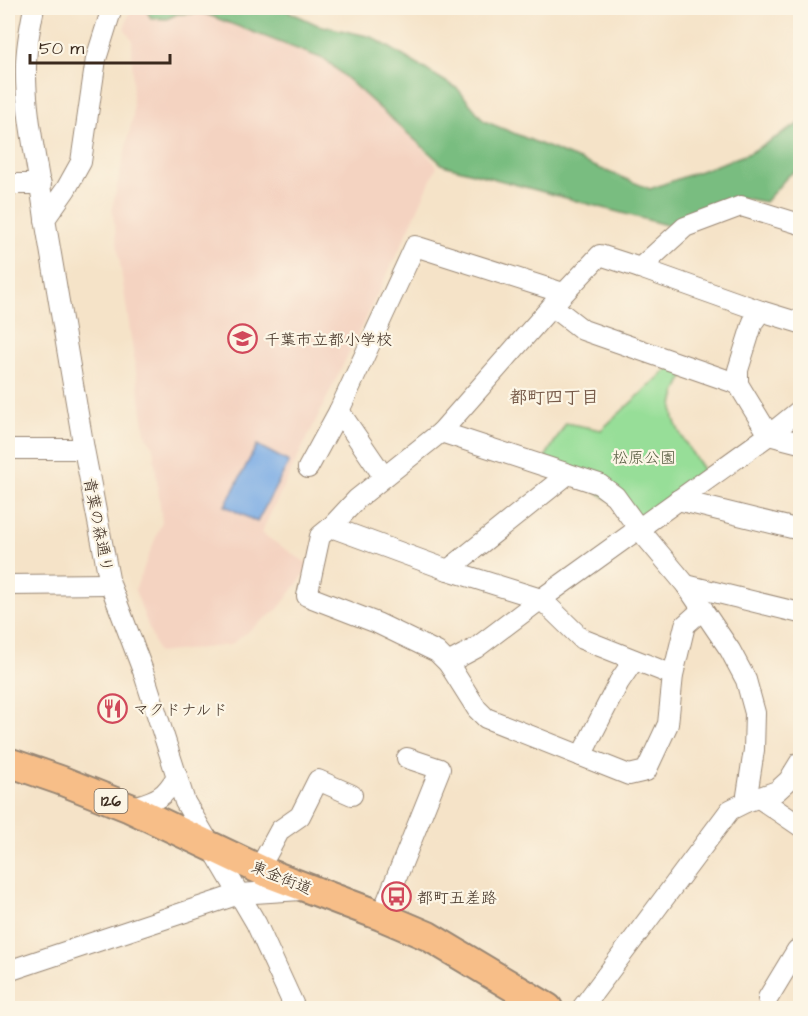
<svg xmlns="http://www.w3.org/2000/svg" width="808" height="1016" viewBox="0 0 808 1016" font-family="'Architects Daughter','Klee One',sans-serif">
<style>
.built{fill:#f4d3c1}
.green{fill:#97de98;stroke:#69845b;stroke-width:1.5}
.forest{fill:#79bd80;stroke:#5a744f;stroke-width:1.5}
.water{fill:#79abe5;stroke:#5a6a82;stroke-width:1.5}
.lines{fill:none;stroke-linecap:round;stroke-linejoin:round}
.minor-casing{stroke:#988673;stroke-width:22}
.highway-casing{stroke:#988673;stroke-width:32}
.minor{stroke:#fff;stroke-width:20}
.highway{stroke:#f7be88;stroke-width:28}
.labels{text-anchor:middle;stroke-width:4.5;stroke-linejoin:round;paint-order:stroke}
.shield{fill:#fcf5e5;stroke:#75675a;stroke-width:1.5}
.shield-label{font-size:15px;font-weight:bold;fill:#3b2a1e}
.poi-label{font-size:16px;fill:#3b2a1e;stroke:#fcf5e5;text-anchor:start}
.park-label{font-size:16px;fill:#52573c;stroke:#fcf5e5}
.street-label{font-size:16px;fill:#3b2a1e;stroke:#fcf5e5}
.neighbourhood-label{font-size:18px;font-weight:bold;fill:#775a49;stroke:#fcf5e5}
</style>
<rect width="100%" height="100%" fill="#fcf5e5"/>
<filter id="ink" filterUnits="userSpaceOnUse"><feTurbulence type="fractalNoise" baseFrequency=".0167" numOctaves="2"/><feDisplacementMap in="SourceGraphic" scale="12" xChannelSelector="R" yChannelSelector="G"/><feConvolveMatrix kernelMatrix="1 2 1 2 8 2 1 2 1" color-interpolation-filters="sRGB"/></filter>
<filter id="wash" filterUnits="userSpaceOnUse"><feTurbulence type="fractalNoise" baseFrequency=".008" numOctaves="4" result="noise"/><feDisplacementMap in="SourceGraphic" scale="24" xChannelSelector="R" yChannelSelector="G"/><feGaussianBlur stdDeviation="1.35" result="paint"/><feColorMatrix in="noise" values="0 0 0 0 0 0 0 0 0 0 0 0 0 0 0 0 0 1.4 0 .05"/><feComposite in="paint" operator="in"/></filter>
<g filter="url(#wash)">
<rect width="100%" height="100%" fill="#f5e3c8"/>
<path class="built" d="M 131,8 L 234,8 L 358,76 L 437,166 L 401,246 L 261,533 L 311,566 L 278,609 L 230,645 L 158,653 L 135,590 L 162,522 L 153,447 L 145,433 L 112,208 L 133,116 L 132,39 L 124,29 Z"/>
<path class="green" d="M 670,367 L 686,372 C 680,384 672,398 673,412 C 674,430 696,458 706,474 L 638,518 L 544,459 L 566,423 L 601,430 Z"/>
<path class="forest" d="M 145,8 L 281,8 L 318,25 L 372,37 L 458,89 L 484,121 L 650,189 L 750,153 L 800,123 L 800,167 L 787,177 L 765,202 L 738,197 L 670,226 L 443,165 L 326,60 L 203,13 L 177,14 L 167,19 L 151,18 Z"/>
<path class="water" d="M 257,445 L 289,462 L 257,522 L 225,506 Z"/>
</g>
<g filter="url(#ink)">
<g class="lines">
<defs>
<g id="minor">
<path d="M 34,8 C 30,27 26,47 26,67 C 25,118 39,169 45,219 L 84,449 L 110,584 L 143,671 L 185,802 L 256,923 L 295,1008"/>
<path d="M 8,184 L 41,184"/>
<path d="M 45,219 L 66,189 L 81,162 L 96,59 L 112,8"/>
<path d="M 640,268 L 685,227 L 741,206 L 800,224"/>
<path d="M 552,306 L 583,330 L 738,384 L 769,435 L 800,443"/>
<path d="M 738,384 L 738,370 L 753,322 L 761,311 L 800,323"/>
<path d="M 339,411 L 384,477"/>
<path d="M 441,432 L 599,484 L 615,496 L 639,529 L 686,585 L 730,650 L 746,680 L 755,713 L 754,750 L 746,802"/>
<path d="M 8,449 L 84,449"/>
<path d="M 308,468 L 339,411 L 415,246 L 563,293"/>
<path d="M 678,500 L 800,530"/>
<path d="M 331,527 L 448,570 L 541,599 L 582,639 L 673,675"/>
<path d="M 448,570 L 568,474"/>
<path d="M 8,585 L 110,584"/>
<path d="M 686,585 L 800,613"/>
<path d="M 703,609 L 685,625 L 673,675 L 668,724 L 646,771 L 629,775 L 486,718 L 477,709 L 448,663 L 437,652 L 377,623 L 307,596 L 320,536 L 331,527 L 357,499 L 441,432 L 552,306 L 600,255 L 640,268 L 761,311"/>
<path d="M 448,663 L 476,648 L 541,599 L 769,435 L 800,410"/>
<path d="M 581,756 L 619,682 L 634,660"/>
<path d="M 759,798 L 800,826"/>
<path d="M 130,808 C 155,800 163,800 177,776"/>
<path d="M 259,869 L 280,830 L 300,816 L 318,780 L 352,795"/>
<path d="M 381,916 L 440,769 L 407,758"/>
<path d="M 8,971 L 239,894 L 301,890"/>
<path d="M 768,998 L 797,950 L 800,949"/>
<path d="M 582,1008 L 730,810 L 746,802 L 777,791 L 789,780 L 800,762"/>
</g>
<path id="highway" d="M 8,762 L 60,780 L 130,808 L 265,872 L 381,916 L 428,936 L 548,1008"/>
</defs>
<use href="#minor" class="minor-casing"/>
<use href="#highway" class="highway-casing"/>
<use href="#minor" class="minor"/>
<use href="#highway" class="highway"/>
</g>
</g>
<defs>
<symbol id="school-ring" viewBox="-11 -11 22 22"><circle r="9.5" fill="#fcf5e5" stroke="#d1495b" stroke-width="1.5"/><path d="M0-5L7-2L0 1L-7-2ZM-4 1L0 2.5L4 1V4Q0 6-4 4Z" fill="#d1495b"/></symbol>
<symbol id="restaurant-ring" viewBox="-11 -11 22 22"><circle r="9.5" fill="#fcf5e5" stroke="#d1495b" stroke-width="1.5"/><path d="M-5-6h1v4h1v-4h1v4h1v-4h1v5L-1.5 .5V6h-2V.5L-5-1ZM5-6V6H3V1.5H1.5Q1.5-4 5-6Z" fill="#d1495b"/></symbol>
<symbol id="bus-ring" viewBox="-11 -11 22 22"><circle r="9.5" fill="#fcf5e5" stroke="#d1495b" stroke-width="1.5"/><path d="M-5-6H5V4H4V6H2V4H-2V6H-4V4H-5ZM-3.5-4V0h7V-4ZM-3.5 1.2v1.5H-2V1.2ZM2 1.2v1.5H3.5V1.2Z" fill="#d1495b"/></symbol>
</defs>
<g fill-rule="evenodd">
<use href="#school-ring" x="226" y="322" width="33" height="33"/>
<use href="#restaurant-ring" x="96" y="692" width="33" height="33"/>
<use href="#bus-ring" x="380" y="880" width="33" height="33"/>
</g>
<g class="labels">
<rect class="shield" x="94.5" y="789" width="33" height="24" rx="4.5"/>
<g class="shield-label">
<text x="111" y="806">126</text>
</g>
<g class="poi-label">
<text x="264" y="345">千葉市立都小学校</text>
<text x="133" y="715">マクドナルド</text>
<text x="417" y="903">都町五差路</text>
</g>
<g class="park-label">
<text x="644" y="463">松原公園</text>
</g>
<g class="street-label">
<text transform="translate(99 525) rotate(79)" y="6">青葉の森通り</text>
<text transform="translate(282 877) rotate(22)" y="6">東金街道</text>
</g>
<g class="neighbourhood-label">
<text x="554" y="403">都町四丁目</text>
</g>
</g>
<rect width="808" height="1016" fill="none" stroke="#fcf5e5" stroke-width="30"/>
<path d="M30 54v9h140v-9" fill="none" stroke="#3b2a1e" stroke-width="3"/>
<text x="39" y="54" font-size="18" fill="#3b2a1e" stroke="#fcf5e5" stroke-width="4.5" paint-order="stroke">50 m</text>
</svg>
